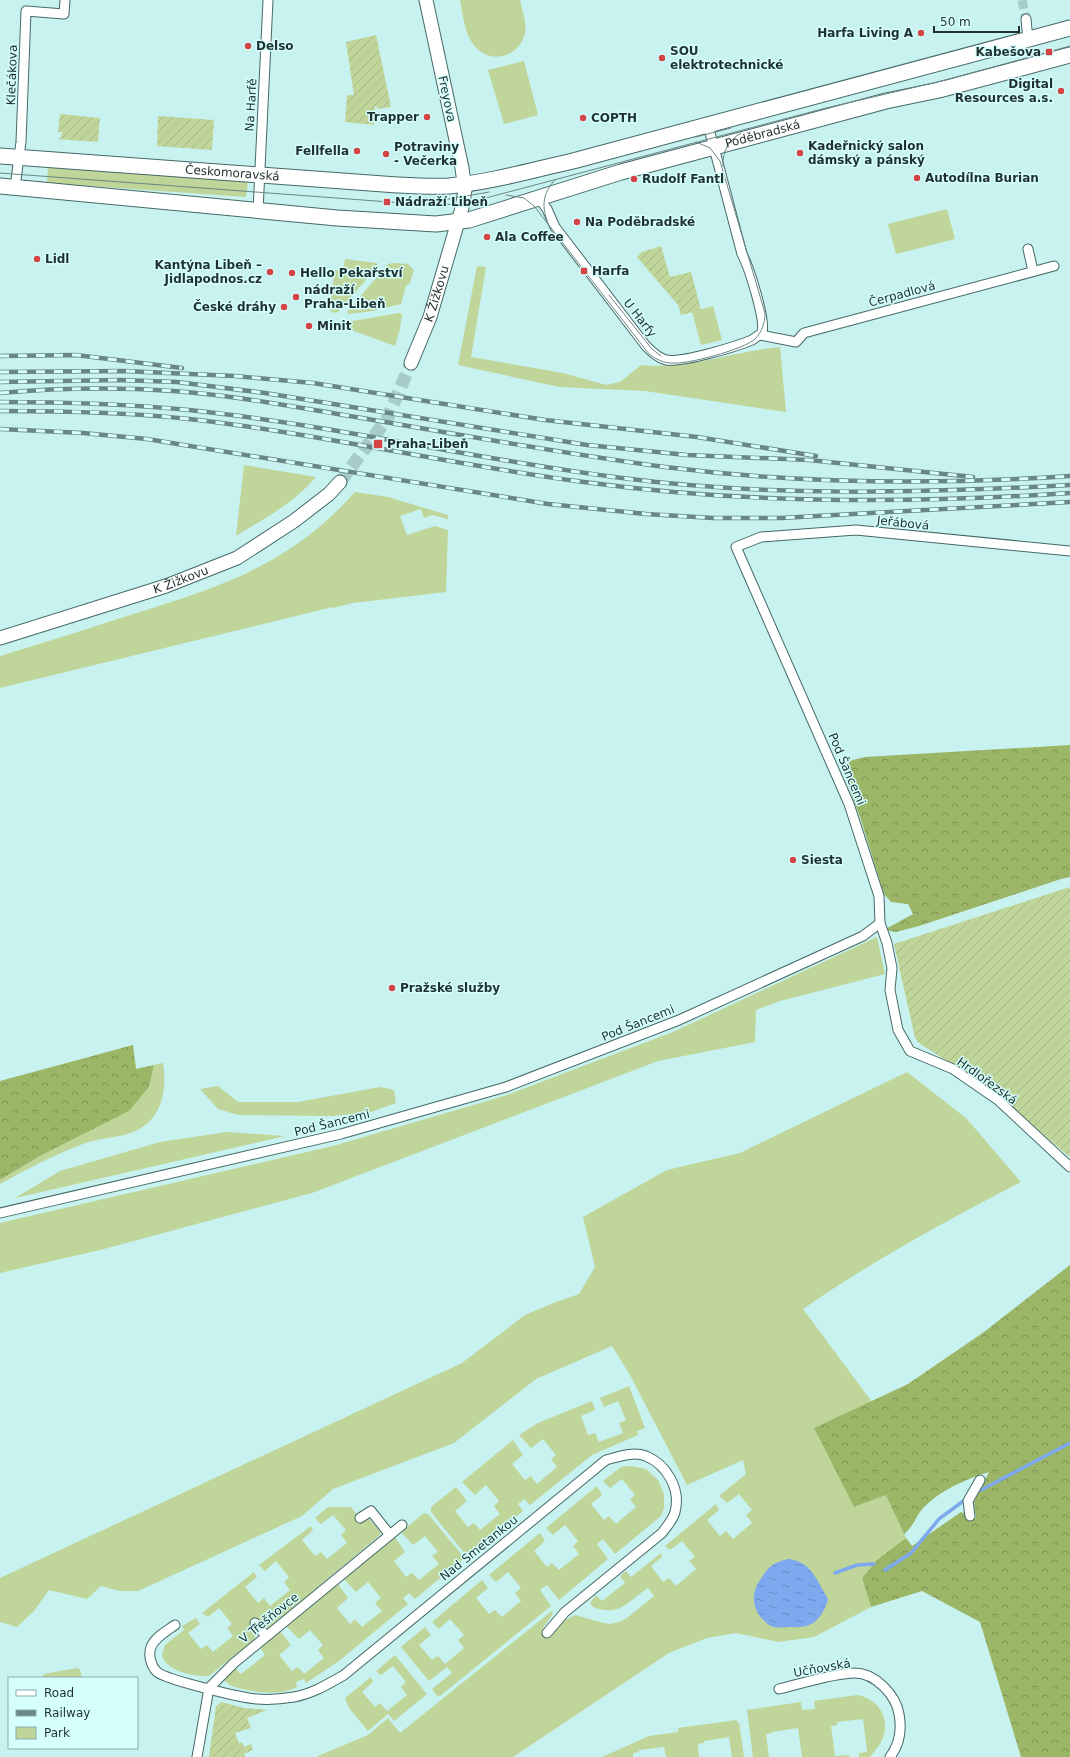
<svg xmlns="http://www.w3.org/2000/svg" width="1070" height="1757" viewBox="0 0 1070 1757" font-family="'DejaVu Sans',sans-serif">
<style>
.green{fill:#bfd599}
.forest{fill:url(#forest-crowns)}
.garden{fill:url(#garden-furrows)}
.water{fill:url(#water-ripples)}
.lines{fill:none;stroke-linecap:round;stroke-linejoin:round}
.stream{stroke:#7ea9ee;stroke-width:3.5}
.street-tunnel{stroke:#a6cbc9;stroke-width:9;stroke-dasharray:9 4.5;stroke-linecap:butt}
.secondary-tunnel{stroke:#a6cbc9;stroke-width:13;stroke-dasharray:13 6;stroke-linecap:butt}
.street-casing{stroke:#436967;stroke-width:11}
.secondary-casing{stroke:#436967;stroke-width:15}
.primary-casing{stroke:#436967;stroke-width:17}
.street{stroke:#fff;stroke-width:9}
.secondary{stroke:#fff;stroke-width:13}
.primary{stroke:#fff;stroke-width:15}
.tram{stroke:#6a8785;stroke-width:1}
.rail-casing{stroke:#6a8785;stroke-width:4.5}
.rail{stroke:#d5fffd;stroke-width:3;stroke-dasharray:9;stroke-linecap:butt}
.poi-dot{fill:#d44446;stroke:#d5fffd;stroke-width:1.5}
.labels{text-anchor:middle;stroke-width:3;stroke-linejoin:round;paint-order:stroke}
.poi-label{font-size:12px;font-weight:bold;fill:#1f302f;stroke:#d5fffd;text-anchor:start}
.street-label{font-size:12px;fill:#1f302f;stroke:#d5fffd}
</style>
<defs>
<pattern id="forest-crowns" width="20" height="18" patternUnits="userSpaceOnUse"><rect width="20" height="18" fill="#9bb666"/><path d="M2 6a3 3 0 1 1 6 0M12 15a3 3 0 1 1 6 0" fill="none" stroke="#7e9454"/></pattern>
<pattern id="garden-furrows" width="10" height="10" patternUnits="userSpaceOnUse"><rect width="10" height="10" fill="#bfd599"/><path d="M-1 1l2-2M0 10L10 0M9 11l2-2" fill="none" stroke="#a4b784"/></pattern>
<pattern id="water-ripples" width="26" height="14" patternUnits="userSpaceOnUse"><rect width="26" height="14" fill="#7ea9ee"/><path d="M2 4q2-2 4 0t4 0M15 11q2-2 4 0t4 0" fill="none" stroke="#678ac1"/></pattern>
</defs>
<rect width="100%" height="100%" fill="#c8f2ef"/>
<g class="green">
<path d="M 460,0 L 520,0 C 522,10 527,23 525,33 C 519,59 488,65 473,44 C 464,32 463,14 460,0 Z"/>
<path d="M 524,61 L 538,115 L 504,124 L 488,70 Z"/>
<path d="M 48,167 L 248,181 L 246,197 L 47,183 Z"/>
<path d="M 947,209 L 955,239 L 896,254 L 888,224 Z"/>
<path d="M 345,259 L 377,263 L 378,266 L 338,312 L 333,313 L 329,309 L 335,270 L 343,271 Z"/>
<path d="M 393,263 L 408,264 L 414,270 L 410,283 L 406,286 L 401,304 L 373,311 L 348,314 L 347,312 L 388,264 Z"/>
<path d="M 477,266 L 486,267 L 471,357 L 563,373 L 606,385 L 620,382 L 641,365 C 690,370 731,352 780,347 L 786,412 L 645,391 L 559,387 L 458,365 Z"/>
<path d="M 713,306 L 722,340 L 701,345 L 692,312 Z"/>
<path d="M 399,313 L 402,314 L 400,329 L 395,346 L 335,324 Z"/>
<path d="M 244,465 L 316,477 C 294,503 265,518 236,536 Z"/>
<path d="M 355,492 L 388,497 L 448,515 L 448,519 L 432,515 L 424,518 L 421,509 L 400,516 L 407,535 L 435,526 L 448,530 L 446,592 L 353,603 L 333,608 L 333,607 L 0,688 L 0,656 C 43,643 87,629 130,615 C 221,587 290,565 355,492 Z"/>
<path d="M 877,937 L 885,974 L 780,1001 L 756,1010 L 755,1042 L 658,1061 L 312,1193 L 104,1249 L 0,1273 L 0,1223 L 333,1146 L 504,1096 L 673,1032 Z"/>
<path d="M 163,1063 C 168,1095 160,1126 124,1135 C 111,1138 96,1139 83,1144 C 54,1155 27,1169 0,1184 L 0,1180 L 40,1156 L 129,1111 L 149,1087 L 154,1065 Z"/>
<path d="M 907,1072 L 966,1118 L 1021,1182 C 946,1221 872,1261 803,1309 L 872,1402 L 814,1428 L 854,1507 L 886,1495 L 906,1538 L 878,1559 L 862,1578 L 871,1607 L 814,1637 L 778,1642 L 736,1633 L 707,1638 L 669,1653 L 513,1757 L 318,1757 L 318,1756 L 368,1735 L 388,1718 L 400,1733 L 553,1610 L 552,1615 L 543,1628 L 553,1634 L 562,1622 L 575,1615 L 600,1622 L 610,1624 L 619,1622 L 627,1618 L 654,1596 L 648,1588 C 627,1602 620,1617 593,1607 L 590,1603 L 596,1595 L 602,1601 L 625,1583 L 620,1576 L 626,1571 L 631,1577 L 661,1553 L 662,1557 L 651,1566 L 663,1582 L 669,1578 L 676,1586 L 696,1569 L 689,1561 L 695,1557 L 682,1541 L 670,1550 L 665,1546 L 716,1504 L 719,1510 L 707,1520 L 720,1536 L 726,1531 L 733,1539 L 752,1523 L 746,1515 L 752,1510 L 739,1494 L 727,1503 L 719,1496 L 746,1474 L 743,1460 L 687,1485 L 630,1375 L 612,1346 L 536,1379 L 454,1443 L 333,1489 L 302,1516 L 138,1591 L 119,1591 L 101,1586 L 87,1599 L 49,1590 L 34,1611 L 17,1627 L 0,1622 L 0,1578 L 462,1363 L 525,1315 L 556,1302 L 579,1294 L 595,1267 L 583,1217 L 667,1170 L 740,1153 Z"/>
<path d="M 218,1086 L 238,1102 L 298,1102 L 380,1087 L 394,1090 L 396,1103 L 371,1112 L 334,1116 L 238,1115 L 218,1109 L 200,1089 Z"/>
<path d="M 227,1132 L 285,1136 L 15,1198 L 60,1171 L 160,1142 Z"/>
<path d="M 629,1386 L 645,1428 L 637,1431 L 638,1435 L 592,1455 L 530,1505 L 524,1499 L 518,1504 L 523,1511 L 469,1554 L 465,1554 L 431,1512 L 431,1507 L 456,1487 L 467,1501 L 455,1511 L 468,1527 L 474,1523 L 480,1530 L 500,1514 L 494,1506 L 499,1501 L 486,1485 L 475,1495 L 462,1482 L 513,1440 L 523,1455 L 512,1464 L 525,1480 L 531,1476 L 537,1484 L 557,1467 L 551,1459 L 556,1455 L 543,1439 L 531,1448 L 519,1435 L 538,1423 L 592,1401 L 595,1410 L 581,1416 L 588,1435 L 595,1433 L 599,1442 L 623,1433 L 619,1423 L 626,1420 L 618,1401 L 604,1407 L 600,1398 Z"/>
<path d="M 631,1466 L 646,1469 L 658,1480 L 664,1494 L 664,1508 L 661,1516 L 615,1554 L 603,1539 L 597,1544 L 608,1559 L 559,1600 L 547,1585 L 540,1590 L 551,1606 L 440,1696 L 436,1695 L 432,1689 L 452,1673 L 447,1667 L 429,1681 L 401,1647 L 425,1627 L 431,1635 L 419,1645 L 432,1660 L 438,1656 L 445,1664 L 464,1648 L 458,1640 L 464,1635 L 450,1619 L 439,1629 L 432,1622 L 482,1580 L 488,1588 L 476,1598 L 489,1614 L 495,1610 L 502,1617 L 521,1601 L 515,1593 L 521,1588 L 508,1572 L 496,1582 L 489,1575 L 540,1533 L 545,1541 L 534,1551 L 547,1567 L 552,1563 L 559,1570 L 579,1554 L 573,1546 L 578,1541 L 565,1525 L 553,1535 L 546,1528 L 597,1486 L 602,1495 L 591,1504 L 604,1520 L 609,1516 L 616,1524 L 636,1507 L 630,1499 L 635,1495 L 622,1479 L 610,1488 L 603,1481 L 621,1467 Z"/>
<path d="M 328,1507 L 351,1507 L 363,1522 L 369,1519 L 381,1531 L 380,1535 L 269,1628 L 255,1623 L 251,1626 L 256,1633 L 255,1639 L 209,1676 C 205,1675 204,1677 200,1676 C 187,1675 163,1668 162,1654 L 165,1645 L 184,1630 L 182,1626 L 196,1618 L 200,1624 L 188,1633 L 201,1649 L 207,1645 L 213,1652 L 233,1636 L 227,1628 L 232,1624 L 219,1608 L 208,1617 L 202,1613 L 254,1572 L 257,1577 L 245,1587 L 258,1603 L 264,1598 L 270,1606 L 290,1590 L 284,1582 L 289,1577 L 276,1561 L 265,1571 L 259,1565 L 311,1526 L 313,1530 L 302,1540 L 315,1556 L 321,1552 L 327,1559 L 347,1543 L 341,1535 L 346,1530 L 333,1515 L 321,1524 L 315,1518 Z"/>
<path d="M 424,1513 L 428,1514 L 463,1556 L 462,1560 L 415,1599 L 409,1593 L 403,1598 L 408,1604 L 339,1661 L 306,1683 L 304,1679 L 296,1682 L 297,1687 C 278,1697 250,1692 232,1686 C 228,1684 228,1682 224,1681 L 225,1678 L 235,1668 L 241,1674 L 265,1655 L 260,1648 L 280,1631 L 291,1645 L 279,1655 L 292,1671 L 298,1667 L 304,1674 L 324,1658 L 318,1650 L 323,1645 L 310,1630 L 299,1639 L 286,1626 L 338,1584 L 348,1598 L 337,1608 L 350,1624 L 355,1619 L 362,1627 L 382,1611 L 375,1603 L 381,1598 L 368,1582 L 356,1592 L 344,1579 L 395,1537 L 405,1552 L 394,1561 L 406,1577 L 412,1573 L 419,1580 L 439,1564 L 432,1556 L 438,1552 L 425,1536 L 413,1545 L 401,1532 Z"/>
<path d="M 395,1655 L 427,1694 L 394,1721 L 388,1714 L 368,1731 L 349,1708 L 345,1698 L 371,1677 L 373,1682 L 362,1692 L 375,1707 L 380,1703 L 387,1711 L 407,1695 L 401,1687 L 406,1682 L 393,1666 L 381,1675 L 376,1671 Z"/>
<path d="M 77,1668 L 80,1670 L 82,1678 L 42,1678 L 44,1674 Z"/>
<path d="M 857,1695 C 880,1699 892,1721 881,1742 C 878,1748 873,1752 870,1757 L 859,1757 L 859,1753 L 867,1752 L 863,1719 L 837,1722 L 837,1725 L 831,1726 L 835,1756 L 849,1755 L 849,1757 L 802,1757 L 798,1728 L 772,1732 L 772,1733 L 766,1734 L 769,1757 L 753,1757 L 747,1710 L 801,1702 L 802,1710 L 815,1709 L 814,1701 Z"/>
<path d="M 737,1720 L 737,1723 L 739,1722 L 744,1757 L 732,1757 L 729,1737 L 704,1741 L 704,1743 L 698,1744 L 699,1757 L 666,1757 L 664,1747 L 639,1750 L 639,1752 L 633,1753 L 633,1757 L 602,1757 L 649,1736 L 678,1732 L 678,1728 Z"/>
</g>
<g class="forest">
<path d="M 1070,745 L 1070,877 L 1061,879 L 919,926 L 896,932 L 884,930 L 913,914 L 908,904 L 891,902 L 884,894 L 861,820 L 840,763 L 865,757 Z"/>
<path d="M 133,1045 L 136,1069 L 154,1065 L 149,1087 L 129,1111 L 40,1156 L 0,1180 L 0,1081 Z"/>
<path d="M 1070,1265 L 1070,1757 L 1021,1757 L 980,1622 L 922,1591 L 871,1607 L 862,1578 L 878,1559 L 906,1538 L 912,1546 L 961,1512 L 976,1518 L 974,1502 L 989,1472 C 966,1479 941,1490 924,1507 C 916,1515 915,1525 904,1534 L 886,1495 L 854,1507 L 814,1428 L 908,1384 L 984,1332 Z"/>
</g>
<g class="garden">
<path d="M 376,35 L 391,107 L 379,109 L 375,106 L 374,125 L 345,122 L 347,95 L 354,95 L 346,42 Z"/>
<path d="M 60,114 L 100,118 L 98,142 L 58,139 L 61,137 L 62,132 L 58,132 Z"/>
<path d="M 158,116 L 214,120 L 212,150 L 157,146 Z"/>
<path d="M 661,246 L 670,277 L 691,272 L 701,310 L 681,315 L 678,305 L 637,257 L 642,252 Z"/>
<path d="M 1070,887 L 1070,1157 L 973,1077 L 920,1044 L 915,1038 L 894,944 Z"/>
<path d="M 221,1702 L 244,1708 L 267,1710 L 247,1718 L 251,1728 L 235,1733 L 239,1743 L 242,1742 L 244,1747 L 251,1744 L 253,1750 L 244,1754 L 245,1757 L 209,1757 L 216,1706 Z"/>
</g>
<path class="water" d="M 789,1559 C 812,1562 817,1581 828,1599 C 826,1608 819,1622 809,1625 C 803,1628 794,1627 787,1627 C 781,1628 774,1628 769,1625 C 753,1614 749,1595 760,1580 C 768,1567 773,1562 789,1559 Z"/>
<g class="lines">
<g class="stream">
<path d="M 981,1490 L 1070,1443"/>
<path d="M 885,1570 L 911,1553 L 939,1519 L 966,1499"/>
<path d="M 835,1573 L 857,1565 L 874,1564"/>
</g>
<path class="street-tunnel" d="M 1022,0 L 1026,19"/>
<path class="secondary-tunnel" d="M 340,482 L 387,419 L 411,363"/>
<defs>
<g id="street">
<path d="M 1026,19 L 1028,40"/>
<path d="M 15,187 L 21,142 L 26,11 L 64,14 L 65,0"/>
<path d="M 538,197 L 547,209 L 555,227 L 646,346 C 652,352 658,358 666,360 C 682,363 735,347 752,340 L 762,333 C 766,320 749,267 742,254 L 708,125"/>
<path d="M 258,211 L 268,0"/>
<path d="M 1028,249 L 1033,271"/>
<path d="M 760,335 L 796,342 L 804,333 L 1054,266"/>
<path d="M 1070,551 L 856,530 L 761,537 L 736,547 L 849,804 L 879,896 L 880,923 L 887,943 L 892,968 L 890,990 L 898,1030 L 910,1051 L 953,1069 L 998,1100 L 1070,1167"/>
<path d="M 0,1213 L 341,1134 L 506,1087 L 679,1020 L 863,936 L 880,923"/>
<path d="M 970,1516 L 968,1501 L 980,1480"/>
<path d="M 360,1518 L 371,1511 L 390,1535"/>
<path d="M 255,1623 L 266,1636"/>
<path d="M 175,1625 C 167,1631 155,1637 151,1647 C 148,1655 151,1666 157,1672 C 167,1680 242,1698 257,1699 C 269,1700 282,1699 294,1697 C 312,1694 328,1684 344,1675 L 606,1460 C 618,1457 633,1451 646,1456 C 667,1465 681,1489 675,1512 C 673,1520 667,1526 662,1533 L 565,1612 L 547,1633"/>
<path d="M 779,1689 C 801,1684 833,1673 855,1673 C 875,1673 896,1695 899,1714 C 902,1730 900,1744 890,1757"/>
<path d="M 197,1757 L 209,1688 L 234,1663 L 402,1525"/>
</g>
<g id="secondary">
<path id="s1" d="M 411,363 L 430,317 L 462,208 L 465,190 L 462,168 L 426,0"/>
<path id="s2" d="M 0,638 L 166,586 L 237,558 L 294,521 L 329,494 L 340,482"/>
</g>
<g id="primary">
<path id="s3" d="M 0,156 L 397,185 C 415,186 432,187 449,186 C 492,182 532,170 573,161 L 1070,28"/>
<path id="s4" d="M 0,186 L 337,218 L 436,224 L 469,220 L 621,172 L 886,101 L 939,90 L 1070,55"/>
</g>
</defs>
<use href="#street" class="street-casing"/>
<use href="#secondary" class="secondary-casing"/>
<use href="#primary" class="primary-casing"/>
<use href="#street" class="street"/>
<use href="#secondary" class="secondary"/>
<use href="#primary" class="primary"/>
<g class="tram">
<path d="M 696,137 L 731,128"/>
<path d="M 723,166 C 722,151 729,140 741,133"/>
<path d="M 0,173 L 430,205 L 463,204 L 826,108 L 950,79 L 1070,46"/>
<path d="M 506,195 L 524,198 L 534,206 L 649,354 C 656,359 663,363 672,363 C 686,365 745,349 755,339 C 762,332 765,323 765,313 L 720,161 L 710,148 L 696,142"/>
<path d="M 420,198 L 449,199 L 489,192"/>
<path d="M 547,220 C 541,205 544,191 555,180"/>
<path d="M 609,295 L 652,349 L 661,356"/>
</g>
<defs>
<g id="rail">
<path d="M 0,356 L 76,355 L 182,368"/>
<path d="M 0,372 L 124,371 L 234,376 L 313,383 L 545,420 L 697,437 L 816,456"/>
<path d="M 0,382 L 120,380 L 177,382 L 265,393 L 587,445 L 687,455 L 809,460 L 973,477"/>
<path d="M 0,393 C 58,388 115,387 173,391 C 231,395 288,406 344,415 C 451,433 558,453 665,467 C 800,484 934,485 1070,476"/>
<path d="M 0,402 C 63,402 126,404 189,410 C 334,425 477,460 622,478 C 770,497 921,493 1070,485"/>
<path d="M 0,411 C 63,411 126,412 189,419 C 322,434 452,465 584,482 C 745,504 908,504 1070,493"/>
<path d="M 0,429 L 83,433 L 147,439 L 548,504 L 646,514 L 713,518 L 781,518 L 1070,502"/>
</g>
</defs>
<use href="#rail" class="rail-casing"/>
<use href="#rail" class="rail"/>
</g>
<g class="poi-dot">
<circle cx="921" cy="33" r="4"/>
<circle cx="248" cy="46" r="4"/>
<rect x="1045" y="48" width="8" height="8" rx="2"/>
<circle cx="662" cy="58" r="4"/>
<circle cx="1061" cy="91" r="4"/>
<circle cx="427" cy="117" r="4"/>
<circle cx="583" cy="118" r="4"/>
<circle cx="357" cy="151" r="4"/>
<circle cx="800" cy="153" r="4"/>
<circle cx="386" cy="154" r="4"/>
<circle cx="917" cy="178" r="4"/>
<circle cx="634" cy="179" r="4"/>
<rect x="383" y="198" width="8" height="8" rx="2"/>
<circle cx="577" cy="222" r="4"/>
<circle cx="487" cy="237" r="4"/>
<circle cx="37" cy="259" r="4"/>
<rect x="580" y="267" width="8" height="8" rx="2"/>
<circle cx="270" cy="272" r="4"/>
<circle cx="292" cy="273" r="4"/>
<circle cx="296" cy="297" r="4"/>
<circle cx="284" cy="307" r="4"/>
<circle cx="309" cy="326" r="4"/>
<rect x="373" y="439" width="10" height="10" rx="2"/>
<circle cx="793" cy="860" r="4"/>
<circle cx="392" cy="988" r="4"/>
</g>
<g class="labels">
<g class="poi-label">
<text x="913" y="37" text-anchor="end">Harfa Living A</text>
<text x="256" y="50">Delso</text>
<text x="670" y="55">SOU<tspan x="670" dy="14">elektrotechnické</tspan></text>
<text x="1041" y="56" text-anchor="end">Kabešova</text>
<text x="1053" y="88" text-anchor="end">Digital<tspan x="1053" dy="14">Resources a.s.</tspan></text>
<text x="419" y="121" text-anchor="end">Trapper</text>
<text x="591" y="122">COPTH</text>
<text x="808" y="150">Kadeřnický salon<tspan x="808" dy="14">dámský a pánský</tspan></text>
<text x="394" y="151">Potraviny<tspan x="394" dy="14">- Večerka</tspan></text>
<text x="349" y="155" text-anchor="end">Fellfella</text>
<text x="925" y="182">Autodílna Burian</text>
<text x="642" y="183">Rudolf Fantl</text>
<text x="395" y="206">Nádraží Libeň</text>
<text x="585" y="226">Na Poděbradské</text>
<text x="495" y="241">Ala Coffee</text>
<text x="45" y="263">Lidl</text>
<text x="262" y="269" text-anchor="end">Kantýna Libeň –<tspan x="262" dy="14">Jidlapodnos.cz</tspan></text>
<text x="592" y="275">Harfa</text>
<text x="300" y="277">Hello Pekařství</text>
<text x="304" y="294">nádraží<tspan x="304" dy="14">Praha-Libeň</tspan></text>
<text x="276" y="311" text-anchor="end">České dráhy</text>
<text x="317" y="330">Minit</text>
<text x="387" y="448">Praha-Libeň</text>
<text x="801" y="864">Siesta</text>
<text x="400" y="992">Pražské služby</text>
</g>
<g class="street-label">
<text transform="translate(12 75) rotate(-88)" y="4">Klečákova</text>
<text transform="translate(447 99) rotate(78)" y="4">Freyova</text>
<text transform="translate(251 105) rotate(-87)" y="4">Na Harfě</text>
<text dy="4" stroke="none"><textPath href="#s4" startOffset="777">Poděbradská</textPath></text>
<text dy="4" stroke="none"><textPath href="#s3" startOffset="233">Českomoravská</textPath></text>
<text dy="4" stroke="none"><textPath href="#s1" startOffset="74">K Žižkovu</textPath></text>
<text transform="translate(902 294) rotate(-15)" y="4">Čerpadlová</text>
<text transform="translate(640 318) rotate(52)" y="4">U Harfy</text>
<text transform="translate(903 523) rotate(6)" y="4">Jeřábová</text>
<text dy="4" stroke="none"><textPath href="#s2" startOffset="190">K Žižkovu</textPath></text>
<text transform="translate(847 769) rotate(67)" y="4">Pod Šancemi</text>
<text transform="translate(638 1023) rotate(-22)" y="4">Pod Šancemi</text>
<text transform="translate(987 1081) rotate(36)" y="4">Hrdlořezská</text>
<text transform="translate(332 1123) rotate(-14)" y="4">Pod Šancemi</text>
<text transform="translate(479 1548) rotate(-39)" y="4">Nad Smetankou</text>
<text transform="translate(269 1618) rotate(-39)" y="4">V Třešňovce</text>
<text transform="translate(822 1668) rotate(-10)" y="4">Učňovská</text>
</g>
</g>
<rect x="8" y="1677" width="130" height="72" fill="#d5fffd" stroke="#8cacab"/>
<rect x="16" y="1690" width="20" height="6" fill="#ffffff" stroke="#8cacab"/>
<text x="44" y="1697" font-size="12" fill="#1f302f">Road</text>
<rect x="16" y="1710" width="20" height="6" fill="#6a8785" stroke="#8cacab"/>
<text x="44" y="1717" font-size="12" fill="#1f302f">Railway</text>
<rect x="16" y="1727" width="20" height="12" fill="#bfd599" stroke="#8cacab"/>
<text x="44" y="1737" font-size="12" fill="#1f302f">Park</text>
<path d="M934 26v6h85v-6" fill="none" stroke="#1f302f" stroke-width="2"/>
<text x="940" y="26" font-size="12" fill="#1f302f" stroke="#d5fffd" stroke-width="3" paint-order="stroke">50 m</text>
</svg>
